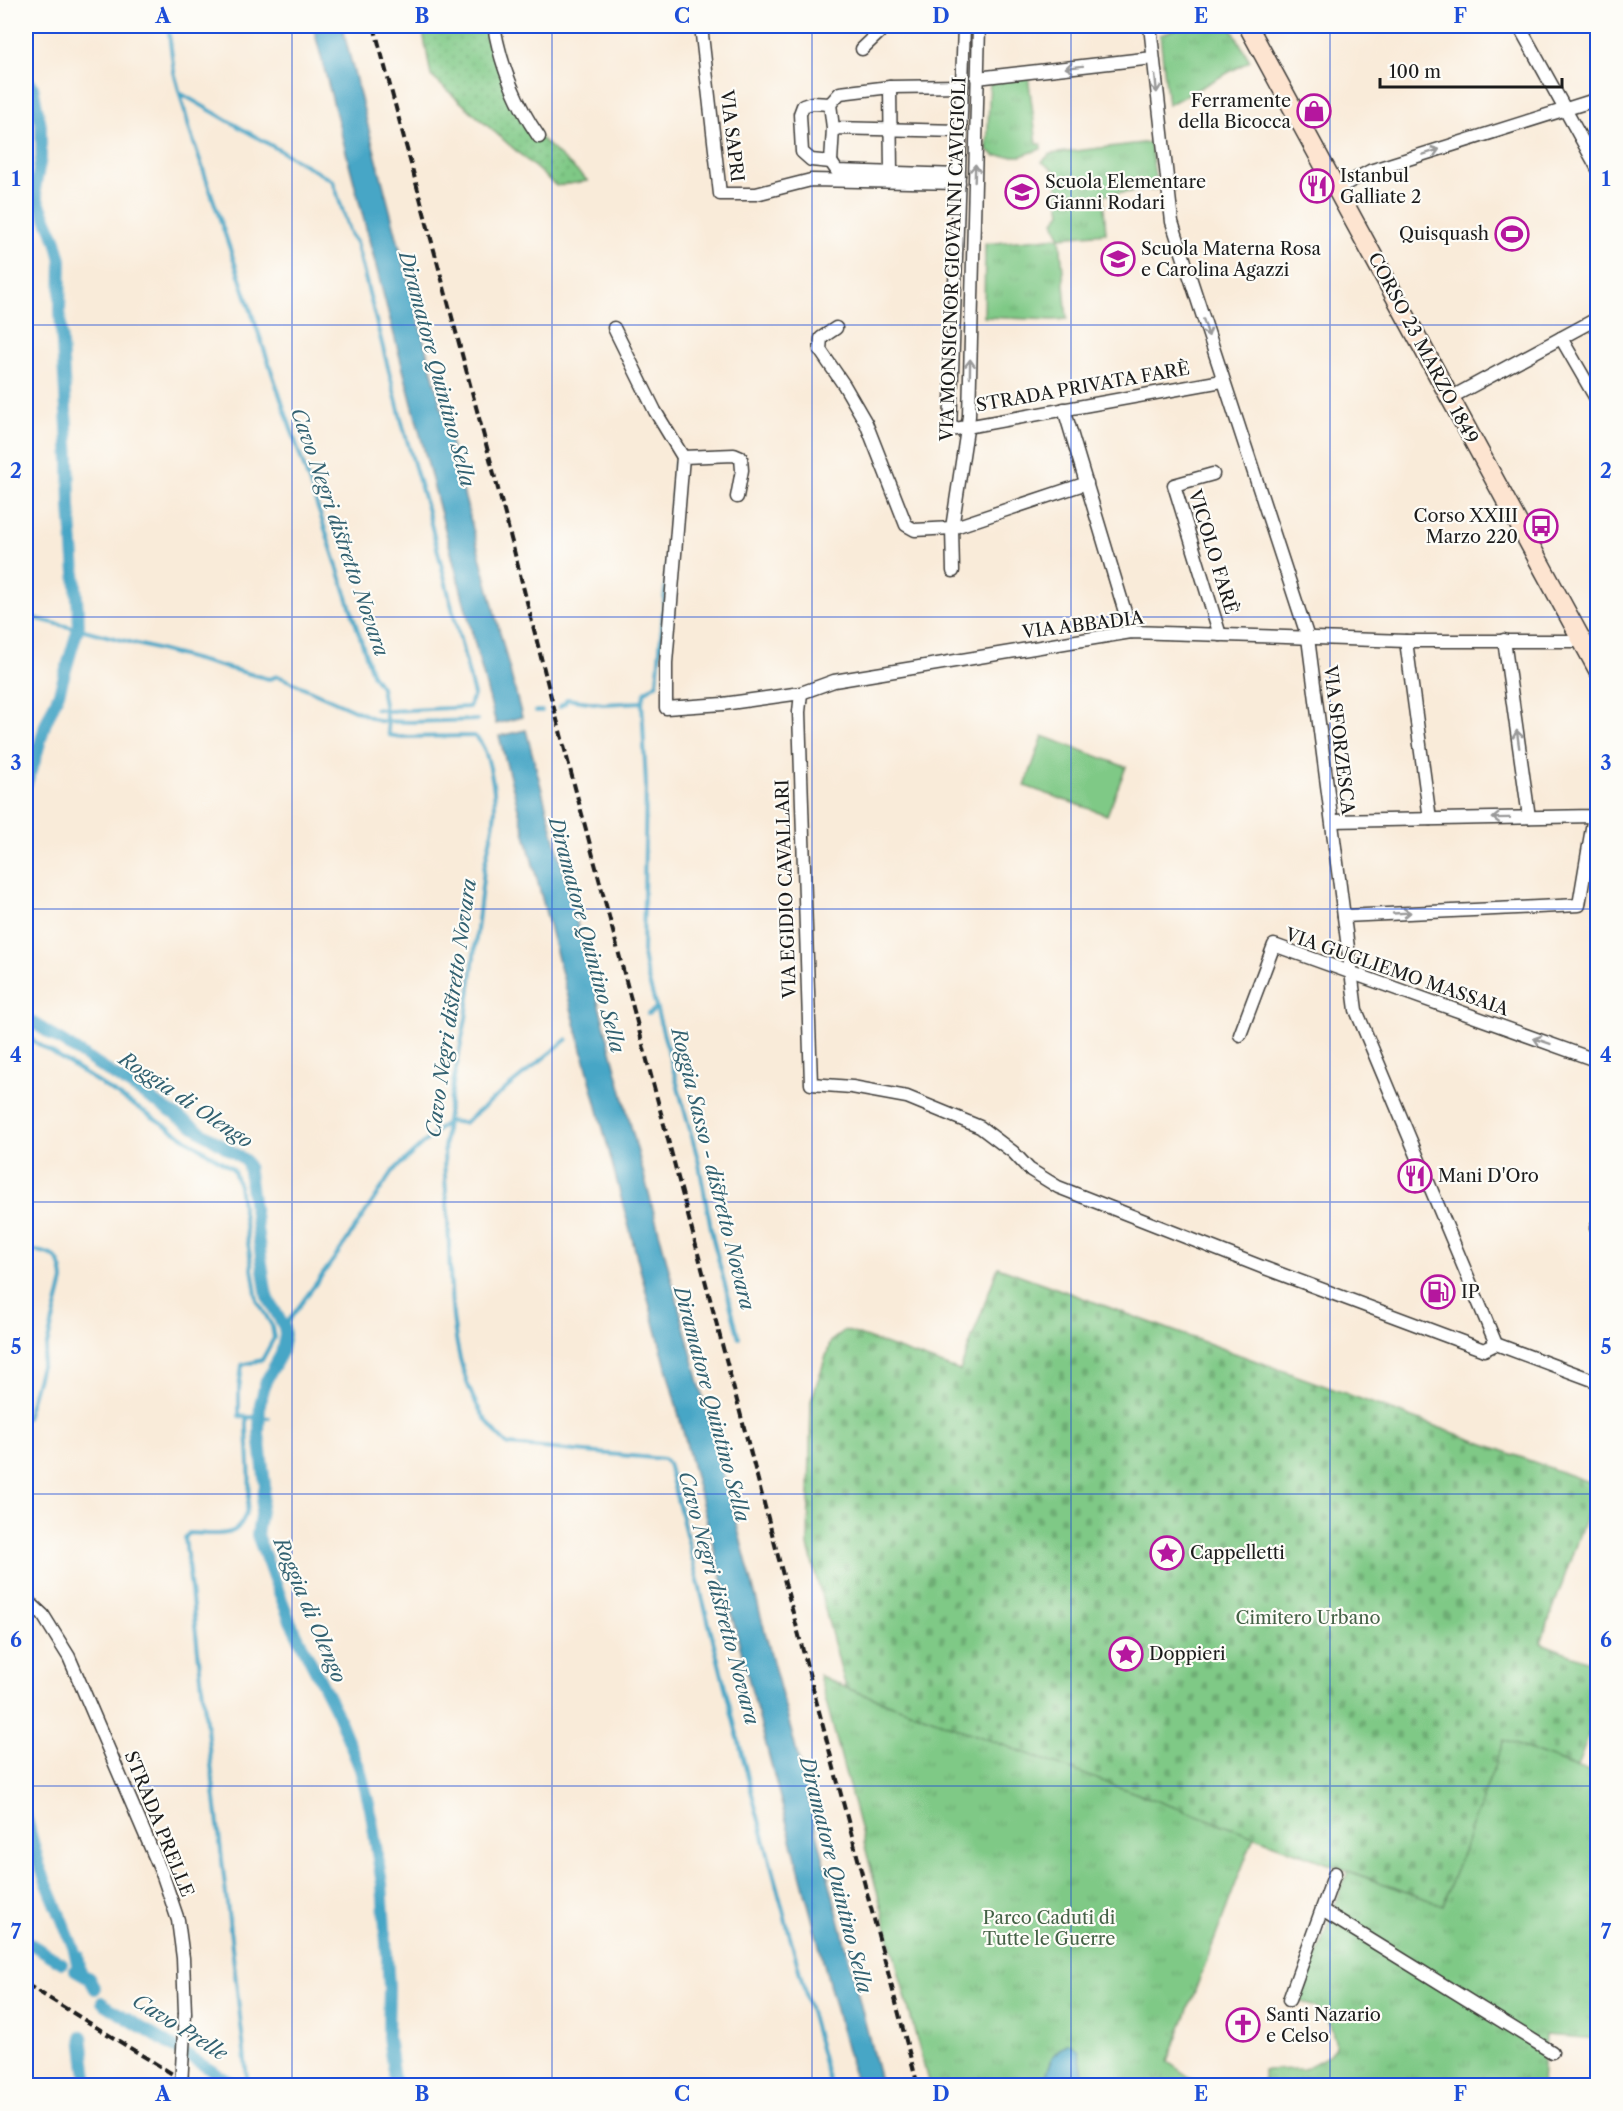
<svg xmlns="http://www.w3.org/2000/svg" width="1623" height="2111" viewBox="0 0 1623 2111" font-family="'Libre Caslon Text',serif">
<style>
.grass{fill:url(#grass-dots);stroke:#4e7251;stroke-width:1.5}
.cemetery{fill:url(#cemetery-stones);stroke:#4e7251;stroke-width:1.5}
.park{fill:url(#park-tufts);stroke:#4e7251;stroke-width:1.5}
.pitch{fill:#7fc986;stroke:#4e7251;stroke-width:1.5}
.water{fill:#47a6c6;stroke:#326171;stroke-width:1.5}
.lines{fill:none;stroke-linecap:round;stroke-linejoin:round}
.stream{stroke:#47a6c6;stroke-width:4}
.canal{stroke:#47a6c6;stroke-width:12}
.minor-casing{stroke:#3d3b38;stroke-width:15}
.secondary-casing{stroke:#3d3b38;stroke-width:21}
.minor{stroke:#fff;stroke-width:12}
.secondary{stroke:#fde4d0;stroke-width:18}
.rail{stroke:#1c1c1c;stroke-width:4;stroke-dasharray:9 4.5;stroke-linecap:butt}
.minor-bridge-casing{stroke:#3d3b38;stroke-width:15;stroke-linecap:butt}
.minor-bridge{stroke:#fff;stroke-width:12}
.oneway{stroke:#999}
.grid{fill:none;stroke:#1d4ed8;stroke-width:1.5;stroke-opacity:0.55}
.labels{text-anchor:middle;stroke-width:4.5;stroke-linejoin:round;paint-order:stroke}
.poi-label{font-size:18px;fill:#1c1c1c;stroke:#fdfcf7;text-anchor:start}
.street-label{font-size:18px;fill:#1c1c1c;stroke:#fdfcf7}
.park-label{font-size:18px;fill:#446146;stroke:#fdfcf7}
.water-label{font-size:20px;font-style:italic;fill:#326171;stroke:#fdfcf7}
.neatline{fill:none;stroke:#1d4ed8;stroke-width:2}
.grid-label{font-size:20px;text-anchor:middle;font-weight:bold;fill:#1d4ed8}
</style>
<defs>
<pattern id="grass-dots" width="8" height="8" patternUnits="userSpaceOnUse" patternTransform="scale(1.5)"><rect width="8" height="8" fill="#7fc986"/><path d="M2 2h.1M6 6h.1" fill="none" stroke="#6dac73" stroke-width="1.8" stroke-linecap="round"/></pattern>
<pattern id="cemetery-stones" width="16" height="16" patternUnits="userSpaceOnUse" patternTransform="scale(1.5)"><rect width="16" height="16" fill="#7fc986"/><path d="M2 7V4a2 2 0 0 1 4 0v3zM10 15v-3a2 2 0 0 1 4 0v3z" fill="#6dac73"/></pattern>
<pattern id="park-tufts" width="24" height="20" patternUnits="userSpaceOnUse" patternTransform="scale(1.5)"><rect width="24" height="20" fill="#7fc986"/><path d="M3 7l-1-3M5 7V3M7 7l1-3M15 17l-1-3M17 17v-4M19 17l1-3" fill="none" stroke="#6dac73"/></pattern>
</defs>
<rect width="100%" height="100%" fill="#fdfcf7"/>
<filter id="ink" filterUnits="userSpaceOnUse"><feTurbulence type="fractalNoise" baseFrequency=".0167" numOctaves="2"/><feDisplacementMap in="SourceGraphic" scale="12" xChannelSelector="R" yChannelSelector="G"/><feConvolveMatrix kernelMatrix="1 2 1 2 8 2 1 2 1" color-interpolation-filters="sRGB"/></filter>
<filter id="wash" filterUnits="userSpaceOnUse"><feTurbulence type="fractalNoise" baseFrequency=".008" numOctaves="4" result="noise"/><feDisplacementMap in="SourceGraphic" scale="24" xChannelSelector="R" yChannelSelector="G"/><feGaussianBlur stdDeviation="1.35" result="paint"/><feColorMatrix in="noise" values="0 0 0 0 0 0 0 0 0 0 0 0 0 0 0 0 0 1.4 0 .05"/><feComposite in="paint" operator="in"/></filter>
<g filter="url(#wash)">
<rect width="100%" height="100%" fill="#f9ebd9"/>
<path class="grass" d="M 422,26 L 495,26 L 509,86 L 539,137 L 588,181 L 556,186 L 431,76 Z"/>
<path class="cemetery" d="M 998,1267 L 1597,1485 L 1541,1643 L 1597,1664 L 1597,1713 L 1577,1767 L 1504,1741 L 1444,1906 L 846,1688 L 808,1546 L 811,1401 L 831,1341 L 845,1330 L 960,1371 Z"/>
<g class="park">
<path d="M 1183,26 L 1230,26 L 1250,61 L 1168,105 L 1160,35 Z"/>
<path d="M 1028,75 L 1037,144 L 1041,144 L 1041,149 L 1021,156 L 994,156 L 992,153 L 987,150 L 990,79 Z"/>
<path d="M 1150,142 L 1157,189 L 1103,195 L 1106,233 L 1060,237 L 1067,319 L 1054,320 L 984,317 L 985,244 L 1060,237 L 1054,221 L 1061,213 L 1055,171 L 1042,162 L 1050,154 Z"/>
<path d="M 819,1675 L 846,1688 L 1254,1836 L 1168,2062 L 1201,2085 L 929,2085 Z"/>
<path d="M 1504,1740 L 1597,1775 L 1597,2039 L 1545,2035 L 1542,2085 L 1263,2085 L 1263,2070 L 1304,2069 L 1328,2056 L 1335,2047 L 1335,2041 L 1330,2024 L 1315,2007 L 1299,2001 L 1348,1871 L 1443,1905 Z"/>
</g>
<path class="pitch" d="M 1043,736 L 1126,767 L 1107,815 L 1025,786 Z"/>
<g class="water">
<path d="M 313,26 L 342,26 L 522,717 L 496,724 Z"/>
<path d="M 526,730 L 790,1726 L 881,2085 L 856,2085 L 499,736 Z"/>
<path d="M 1069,2043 L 1079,2051 L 1085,2085 L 1043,2085 C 1049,2065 1048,2054 1069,2043 Z"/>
</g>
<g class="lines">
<g class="stream">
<path d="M 168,26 L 174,72 L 190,131 L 324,526 L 372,674 L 381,687 L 389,735 L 399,737 L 474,736 C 489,744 495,791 495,808 C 495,829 487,849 484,870 C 478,919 473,969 466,1018 C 459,1058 448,1099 445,1139 C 442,1165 447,1194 448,1220 C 452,1296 446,1390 508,1445 L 664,1459 L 668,1463 L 756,1809 L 830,2086"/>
<path d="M 180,93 L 333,181 L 350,234 L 356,242 L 404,430 L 427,508 L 474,695 L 469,707 L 390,711 L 375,709"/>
<path d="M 26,616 L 73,628"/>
<path d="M 84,630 L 269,679 L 278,676 L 379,721 L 410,722 L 477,720"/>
<path d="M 642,702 L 645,692 L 657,683 L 676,462"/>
<path d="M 559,707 L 565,703 L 567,699 L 603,704 L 642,702 L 646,785 L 643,954 L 646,971 L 698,1159 L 713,1239 L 739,1338"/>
<path d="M 536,711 L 542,711"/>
<path d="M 648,1014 L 657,1008"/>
<path d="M 26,1036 L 233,1169 L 239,1186 L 257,1300 L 272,1326 L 274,1338 L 262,1360 L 242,1365 L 239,1388 L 239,1416 L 248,1417"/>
<path d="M 26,1250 C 50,1252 62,1254 63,1281 L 46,1349 L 26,1418"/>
<path d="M 284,1327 L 339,1252 L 393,1171 L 448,1121 L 464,1123 L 567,1039"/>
<path d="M 74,1949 L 82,1953 L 85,1975"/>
<path d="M 248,2086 L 185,1538 L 189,1533 C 202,1533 223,1537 235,1530 C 259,1513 246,1448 247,1422 L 248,1417 L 269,1418"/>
</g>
<g class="canal">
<path d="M 26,78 L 33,87 L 41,126 L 41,158 L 35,189 L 38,200 L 56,241 L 61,260 L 60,311 L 69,460 L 70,507 L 79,625 L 59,693 L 45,725 L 35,761 L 26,785"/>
<path d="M 26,1018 L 245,1160 L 248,1166 L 265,1284 L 267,1296 L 284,1327 L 285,1335 L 281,1354 L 266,1381 L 260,1404 L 259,1434 L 265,1485 L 257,1535 L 290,1621 L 337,1713 L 360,1769 L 370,1808 L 382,1884 L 389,1987 L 388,2037 L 395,2086"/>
<path d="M 26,1816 L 40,1867 L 74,1949 L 77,1964"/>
<path d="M 26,1941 L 62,1963"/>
<path d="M 75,1970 L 89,1978 L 95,1989"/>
<path d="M 102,2002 L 105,2005 L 237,2086"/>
<path d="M 82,2036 L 88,2086"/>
</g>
</g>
</g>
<g filter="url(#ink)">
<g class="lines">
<defs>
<g id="minor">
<path d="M 494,26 C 501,67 515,102 539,137"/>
<path d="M 701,26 L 720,194 L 756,194 L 811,180 L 959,183"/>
<path d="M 964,26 L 950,430 L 1222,381"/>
<path d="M 1150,26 L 1172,222 L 1308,638 L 1356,1010 L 1496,1344 L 1598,1382"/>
<path d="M 1519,26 L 1598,169"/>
<path d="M 862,49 L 885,27 L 891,26"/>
<path d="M 977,78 L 1153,58"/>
<path d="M 890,87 L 891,173"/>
<path d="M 830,104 L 840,93 L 890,87 L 962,86"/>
<path d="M 833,128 L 830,104 L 812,103 L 803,106 L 800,114 L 802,152 L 811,160 L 831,162 L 833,128 L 960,131"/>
<path d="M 831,162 L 837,171 L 959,175"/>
<path d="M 1338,188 L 1370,171 L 1598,99"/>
<path d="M 614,328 L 655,411 L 683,457"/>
<path d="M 836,328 L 821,338 L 820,350 L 844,385 L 866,423 L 906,525 L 915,530 L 952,528 L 1087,483"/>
<path d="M 1561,338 L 1598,402"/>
<path d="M 1450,398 L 1598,318"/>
<path d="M 1064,409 L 1131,632"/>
<path d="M 1213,474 L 1174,485 L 1220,635"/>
<path d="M 737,497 L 742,470 L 741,458 L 734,455 L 683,457 L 666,663 L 666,708 L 723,704 L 801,693 L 834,681 L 1131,632 L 1406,641 L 1582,641"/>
<path d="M 953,571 L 952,528 L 969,416 L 979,26"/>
<path d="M 1504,640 L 1529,817"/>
<path d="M 1406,641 L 1430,819"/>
<path d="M 801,693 L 799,712 L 811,1084 L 852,1087 L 907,1097 L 980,1127 L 1013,1152 L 1029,1169 L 1058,1187 L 1262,1267 L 1484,1350 L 1496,1344"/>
<path d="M 1332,821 L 1594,816 L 1597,810"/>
<path d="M 1344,916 L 1579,905 L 1594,816"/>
<path d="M 1240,1035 L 1274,945 L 1598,1061"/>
<path d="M 1596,1228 L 1598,1225"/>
<path d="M 26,1599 L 43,1615 L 69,1657 L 163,1876 L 178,1920 L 183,1958 L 185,2013"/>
<path d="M 1322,1910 L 1552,2052"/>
<path d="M 1289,2000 L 1335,1873"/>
</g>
<path id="secondary" d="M 1248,26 L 1598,670"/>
</defs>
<use href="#minor" class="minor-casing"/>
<use href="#secondary" class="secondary-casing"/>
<use href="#minor" class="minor"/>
<use href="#secondary" class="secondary"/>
<g class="rail">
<path d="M 374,26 L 505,515 L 551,697 L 918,2086"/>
<path d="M 26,1984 L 192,2086"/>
</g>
<defs>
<path id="minor-bridge" d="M 181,2086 L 185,2013"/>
</defs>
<use href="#minor-bridge" class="minor-bridge-casing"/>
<use href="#minor-bridge" class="minor-bridge"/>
</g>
<defs><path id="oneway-shaft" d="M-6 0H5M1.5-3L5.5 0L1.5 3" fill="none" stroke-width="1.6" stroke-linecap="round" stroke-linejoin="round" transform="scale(1.5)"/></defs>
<g class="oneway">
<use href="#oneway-shaft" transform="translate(1074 67) rotate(173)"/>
<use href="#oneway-shaft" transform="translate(1156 84) rotate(84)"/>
<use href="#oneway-shaft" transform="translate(1431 152) rotate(-18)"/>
<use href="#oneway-shaft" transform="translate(975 173) rotate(-88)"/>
<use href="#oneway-shaft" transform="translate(1206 328) rotate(72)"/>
<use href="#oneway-shaft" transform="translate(970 368) rotate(-89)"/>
<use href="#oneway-shaft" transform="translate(1518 739) rotate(-98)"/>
<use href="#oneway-shaft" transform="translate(1501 818) rotate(179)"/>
<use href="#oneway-shaft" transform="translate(1402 913) rotate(-3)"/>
<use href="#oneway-shaft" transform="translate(1542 1041) rotate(-161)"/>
</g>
</g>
<path class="grid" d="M 292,26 L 292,2086M 552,26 L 552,2086M 812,26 L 812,2086M 1071,26 L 1071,2086M 1330,26 L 1330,2086M 26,325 L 1598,325M 26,617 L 1598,617M 26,909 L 1598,909M 26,1202 L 1598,1202M 26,1494 L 1598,1494M 26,1786 L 1598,1786"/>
<defs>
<symbol id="shop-ring" viewBox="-11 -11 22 22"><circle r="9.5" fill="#fdfcf7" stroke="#b5179e" stroke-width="1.5"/><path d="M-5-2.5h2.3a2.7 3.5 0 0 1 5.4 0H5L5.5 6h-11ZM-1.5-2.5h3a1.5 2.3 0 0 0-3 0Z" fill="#b5179e"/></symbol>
<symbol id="restaurant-ring" viewBox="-11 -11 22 22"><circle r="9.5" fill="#fdfcf7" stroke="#b5179e" stroke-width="1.5"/><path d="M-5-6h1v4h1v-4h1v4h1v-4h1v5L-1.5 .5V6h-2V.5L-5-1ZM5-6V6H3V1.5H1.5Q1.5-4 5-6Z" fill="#b5179e"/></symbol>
<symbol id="school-ring" viewBox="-11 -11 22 22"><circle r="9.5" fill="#fdfcf7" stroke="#b5179e" stroke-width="1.5"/><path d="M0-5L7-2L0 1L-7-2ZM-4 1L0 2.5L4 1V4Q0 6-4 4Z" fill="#b5179e"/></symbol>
<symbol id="stadium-ring" viewBox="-11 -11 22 22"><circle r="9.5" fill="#fdfcf7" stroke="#b5179e" stroke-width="1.5"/><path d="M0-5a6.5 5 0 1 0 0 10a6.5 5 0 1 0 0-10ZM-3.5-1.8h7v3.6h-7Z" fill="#b5179e"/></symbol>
<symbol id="bus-ring" viewBox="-11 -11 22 22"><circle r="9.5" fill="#fdfcf7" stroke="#b5179e" stroke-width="1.5"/><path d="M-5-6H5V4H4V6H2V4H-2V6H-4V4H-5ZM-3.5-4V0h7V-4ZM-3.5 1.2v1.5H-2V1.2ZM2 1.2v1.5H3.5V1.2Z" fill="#b5179e"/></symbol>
<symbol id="fuel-ring" viewBox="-11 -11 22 22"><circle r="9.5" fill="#fdfcf7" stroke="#b5179e" stroke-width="1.5"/><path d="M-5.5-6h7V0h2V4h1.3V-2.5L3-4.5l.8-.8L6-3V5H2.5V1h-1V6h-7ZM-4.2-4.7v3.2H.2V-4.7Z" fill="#b5179e"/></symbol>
<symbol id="sight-ring" viewBox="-11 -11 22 22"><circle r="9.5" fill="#fdfcf7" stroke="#b5179e" stroke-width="1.5"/><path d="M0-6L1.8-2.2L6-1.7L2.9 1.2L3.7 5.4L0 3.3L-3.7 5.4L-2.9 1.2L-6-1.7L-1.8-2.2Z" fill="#b5179e"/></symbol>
<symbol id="church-ring" viewBox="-11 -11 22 22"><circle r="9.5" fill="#fdfcf7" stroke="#b5179e" stroke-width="1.5"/><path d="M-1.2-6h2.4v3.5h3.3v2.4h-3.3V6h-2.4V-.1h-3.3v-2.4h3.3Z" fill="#b5179e"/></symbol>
</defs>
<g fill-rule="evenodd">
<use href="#shop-ring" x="1295" y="92" width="38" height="38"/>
<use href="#restaurant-ring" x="1298" y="167" width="38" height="38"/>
<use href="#school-ring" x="1003" y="173" width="38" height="38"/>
<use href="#stadium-ring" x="1493" y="215" width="38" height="38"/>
<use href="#school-ring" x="1099" y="240" width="38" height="38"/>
<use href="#bus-ring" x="1522" y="507" width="38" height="38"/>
<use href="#restaurant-ring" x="1396" y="1157" width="38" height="38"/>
<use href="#fuel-ring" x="1419" y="1273" width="38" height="38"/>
<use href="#sight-ring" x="1148" y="1534" width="38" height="38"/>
<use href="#sight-ring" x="1107" y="1635" width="38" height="38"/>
<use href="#church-ring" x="1224" y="2006" width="38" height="38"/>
</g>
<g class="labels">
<g class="poi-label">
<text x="1291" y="107" text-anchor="end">Ferramente<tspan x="1291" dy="21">della Bicocca</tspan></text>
<text x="1340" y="182">Istanbul<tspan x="1340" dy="21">Galliate 2</tspan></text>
<text x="1045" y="188">Scuola Elementare<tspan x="1045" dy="21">Gianni Rodari</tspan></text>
<text x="1489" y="240" text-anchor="end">Quisquash</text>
<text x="1141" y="255">Scuola Materna Rosa<tspan x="1141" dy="21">e Carolina Agazzi</tspan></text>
<text x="1518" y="522" text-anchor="end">Corso XXIII<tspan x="1518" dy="21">Marzo 220</tspan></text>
<text x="1438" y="1182">Mani D'Oro</text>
<text x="1461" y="1298">IP</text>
<text x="1190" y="1559">Cappelletti</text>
<text x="1149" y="1660">Doppieri</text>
<text x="1266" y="2021">Santi Nazario<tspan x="1266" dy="21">e Celso</tspan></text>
</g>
<g class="street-label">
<text transform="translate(732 136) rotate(83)" y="6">VIA SAPRI</text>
<text transform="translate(953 259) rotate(-88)" y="6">VIA MONSIGNOR GIOVANNI CAVIGIOLI</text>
<text transform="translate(1423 348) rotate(62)" y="6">CORSO 23 MARZO 1849</text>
<text transform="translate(1083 387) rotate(-10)" y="6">STRADA PRIVATA FARÈ</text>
<text transform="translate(1213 552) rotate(73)" y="6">VICOLO FARÈ</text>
<text transform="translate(1083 625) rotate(-7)" y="6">VIA ABBADIA</text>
<text transform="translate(1339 740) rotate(83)" y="6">VIA SFORZESCA</text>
<text transform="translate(786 889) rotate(-92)" y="6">VIA EGIDIO CAVALLARI</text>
<text transform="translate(1397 972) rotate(19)" y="6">VIA GUGLIEMO MASSAIA</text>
<text transform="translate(159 1824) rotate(68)" y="6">STRADA PRELLE</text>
</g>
<g class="park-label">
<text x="1308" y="1624">Cimitero Urbano</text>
<text x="1049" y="1924">Parco Caduti di<tspan x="1049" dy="21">Tutte le Guerre</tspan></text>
</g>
<g class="water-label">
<text transform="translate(437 369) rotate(75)" y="7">Diramatore Quintino Sella</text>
<text transform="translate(340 532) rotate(71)" y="7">Cavo Negri distretto Novara</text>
<text transform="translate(587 935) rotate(75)" y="7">Diramatore Quintino Sella</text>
<text transform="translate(451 1008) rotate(-82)" y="7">Cavo Negri distretto Novara</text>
<text transform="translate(186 1100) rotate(34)" y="7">Roggia di Olengo</text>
<text transform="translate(713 1169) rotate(76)" y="7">Roggia Sasso - distretto Novara</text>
<text transform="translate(712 1404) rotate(75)" y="7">Diramatore Quintino Sella</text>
<text transform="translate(719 1598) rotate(75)" y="7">Cavo Negri distretto Novara</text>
<text transform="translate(310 1610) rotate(67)" y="7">Roggia di Olengo</text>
<text transform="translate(836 1875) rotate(76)" y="7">Diramatore Quintino Sella</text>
<text transform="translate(180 2027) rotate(32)" y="7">Cavo Prelle</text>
</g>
</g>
<rect width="1623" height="2111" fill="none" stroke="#fdfcf7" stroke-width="66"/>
<path d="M1380 78v9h182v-9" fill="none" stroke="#1c1c1c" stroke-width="3"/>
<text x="1389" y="78" font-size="18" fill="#1c1c1c" stroke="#fdfcf7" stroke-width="4.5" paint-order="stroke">100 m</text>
<rect x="33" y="33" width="1557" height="2045" class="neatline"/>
<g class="grid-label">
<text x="163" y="23">A</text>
<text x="422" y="23">B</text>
<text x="682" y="23">C</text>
<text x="941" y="23">D</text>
<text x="1201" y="23">E</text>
<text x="1460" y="23">F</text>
<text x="16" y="186">1</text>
<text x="1606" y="186">1</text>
<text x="16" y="478">2</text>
<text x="1606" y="478">2</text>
<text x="16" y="770">3</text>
<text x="1606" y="770">3</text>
<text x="16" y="1062">4</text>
<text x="1606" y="1062">4</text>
<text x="16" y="1354">5</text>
<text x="1606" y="1354">5</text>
<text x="16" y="1647">6</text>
<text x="1606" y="1647">6</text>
<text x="16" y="1939">7</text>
<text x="1606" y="1939">7</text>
<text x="163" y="2101">A</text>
<text x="422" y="2101">B</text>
<text x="682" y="2101">C</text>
<text x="941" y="2101">D</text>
<text x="1201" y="2101">E</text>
<text x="1460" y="2101">F</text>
</g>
</svg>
